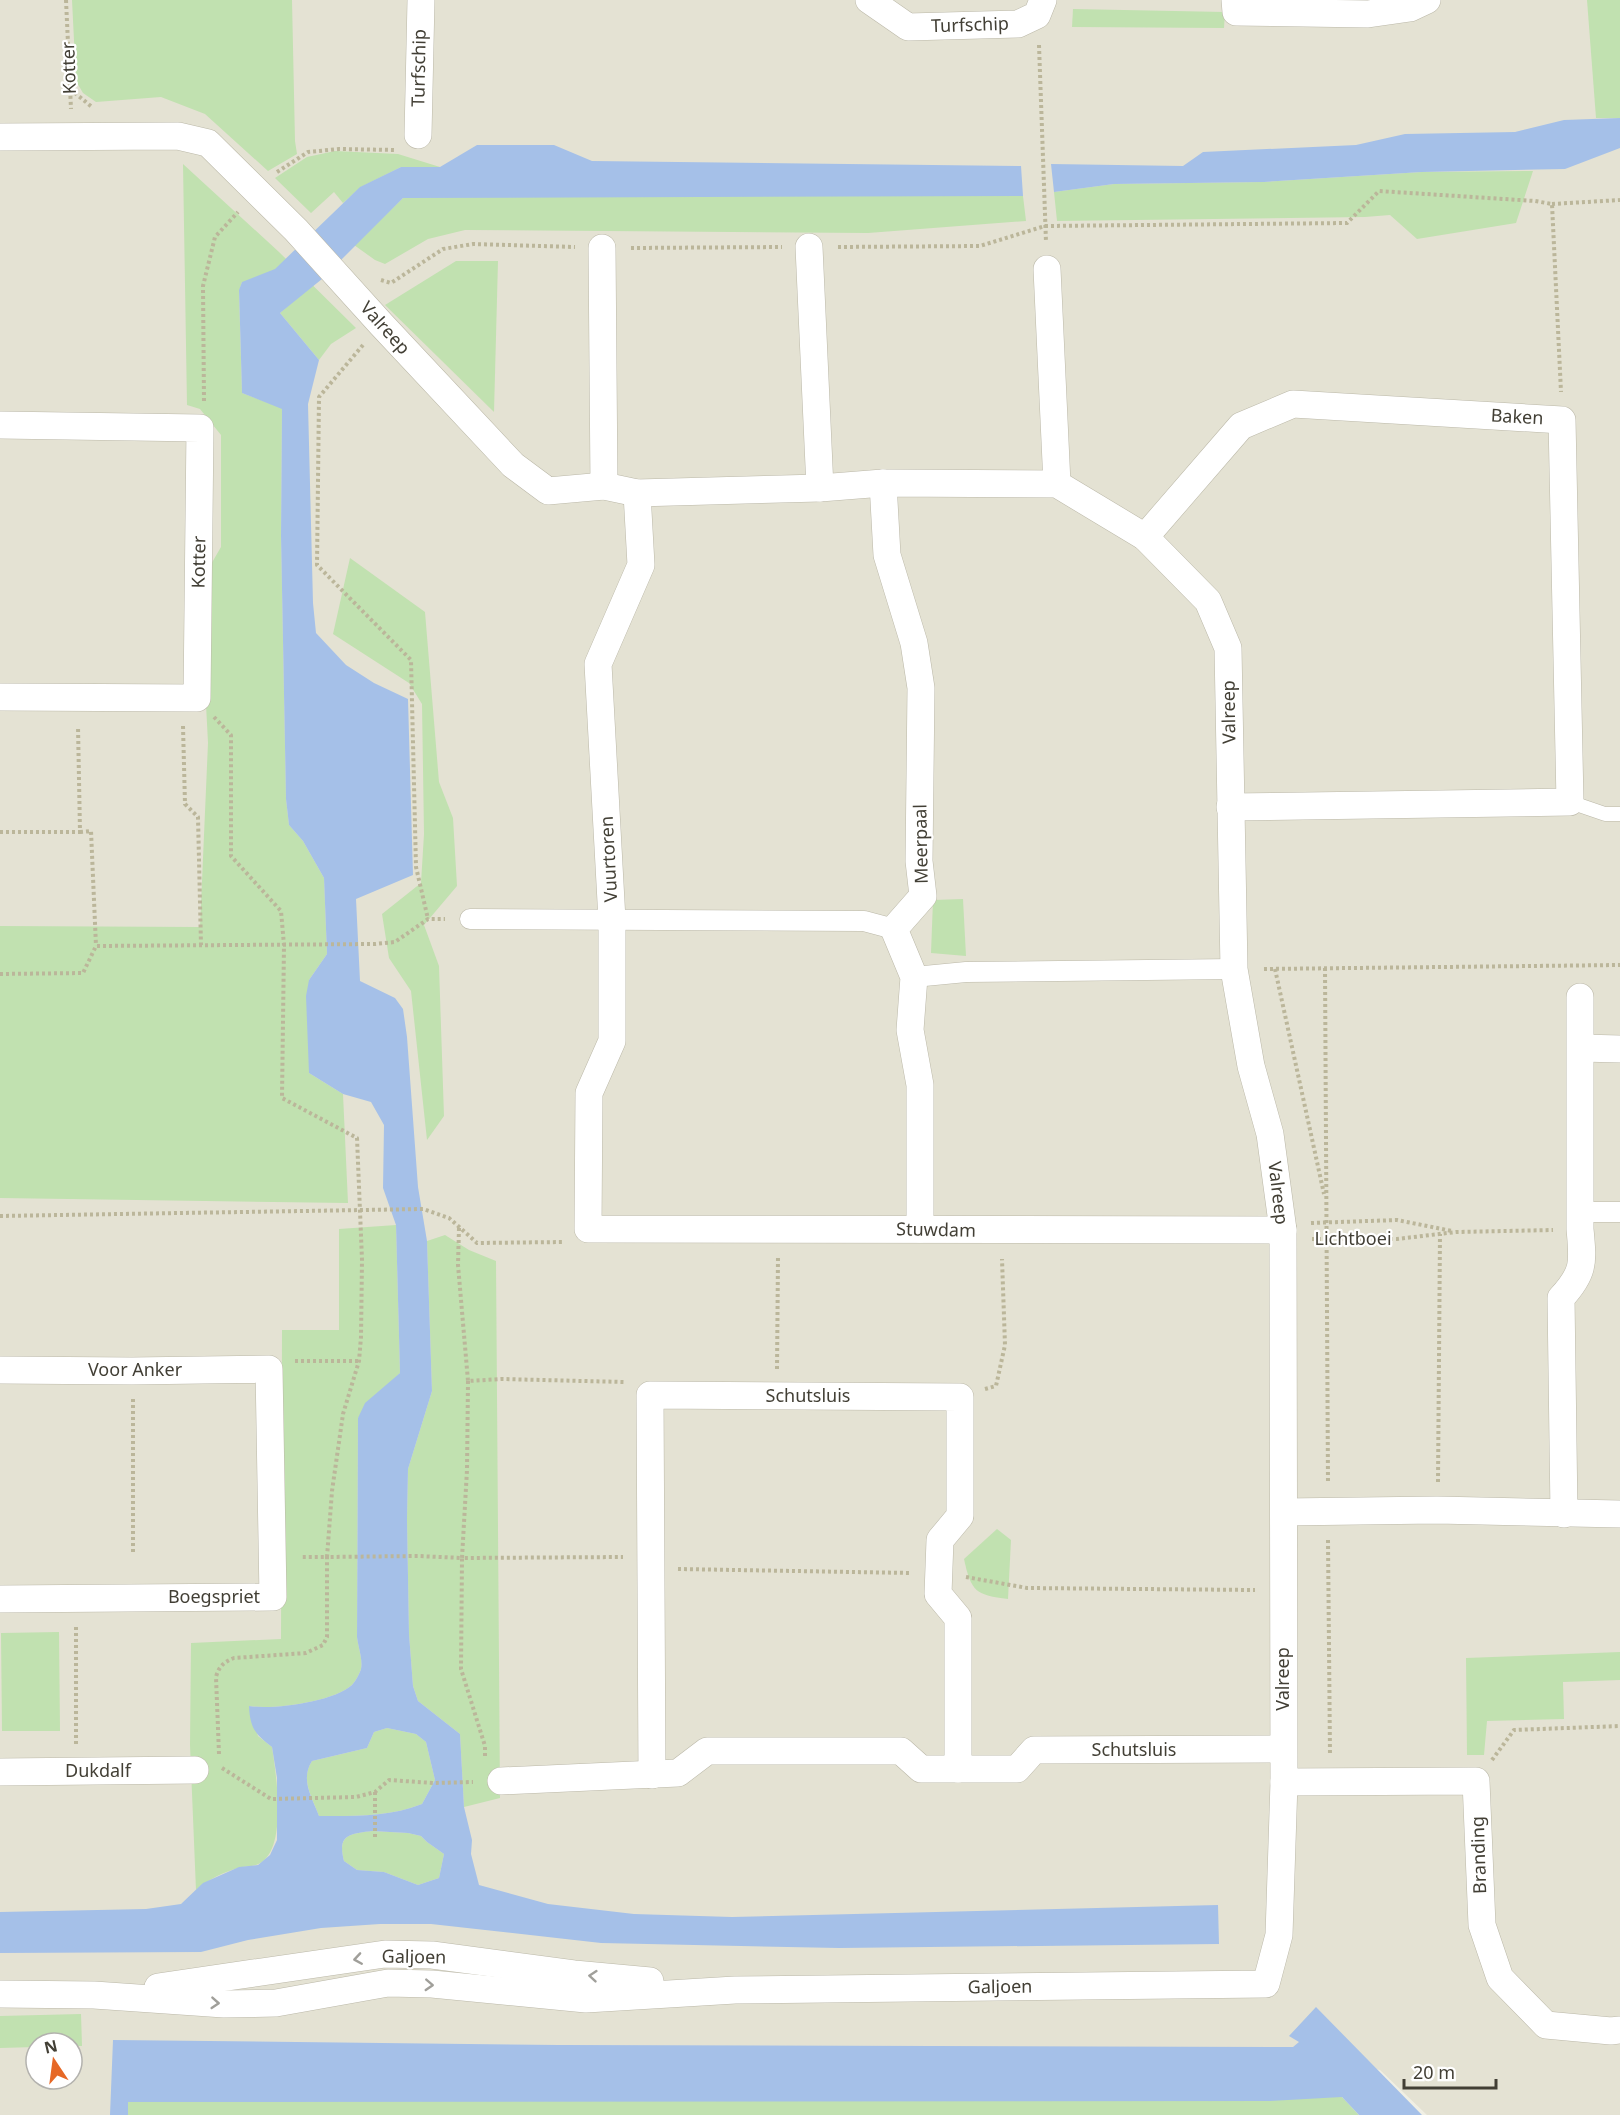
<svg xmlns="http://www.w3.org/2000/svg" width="1620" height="2115" viewBox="0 0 1620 2115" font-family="'Noto Sans',sans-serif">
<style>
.residential{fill:#e4e2d3;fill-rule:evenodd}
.green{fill:#c1e1b0}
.water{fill:#a5c0e8;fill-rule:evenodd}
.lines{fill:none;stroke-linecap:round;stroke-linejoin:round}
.service-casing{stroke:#bbb8a8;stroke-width:15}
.pedestrian-casing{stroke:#bbb8a8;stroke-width:21}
.minor-casing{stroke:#bbb8a8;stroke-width:28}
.path{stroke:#bbb69a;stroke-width:4;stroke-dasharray:3 3;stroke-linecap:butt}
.service{stroke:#fff;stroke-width:14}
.pedestrian{stroke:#fff;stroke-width:20}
.minor{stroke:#fff;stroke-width:27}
.oneway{stroke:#a09f9a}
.labels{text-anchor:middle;stroke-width:4.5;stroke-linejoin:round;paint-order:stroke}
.street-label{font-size:18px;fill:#423f35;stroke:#fff}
</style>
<rect width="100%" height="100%" fill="#f0efe4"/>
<path class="residential" d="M 0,0 L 1620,0 L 1620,2115 L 1427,2115 L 1380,2070 L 1314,2058 L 136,2115 L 0,2115 ZM 36,2043 L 72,2043 L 72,2079 L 36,2079 Z"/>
<g class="green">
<path d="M 72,0 L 292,0 L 295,141 L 297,154 L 268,171 L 205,114 L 161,97 L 96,102 L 83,93 L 76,81 Z"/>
<path d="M 1587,0 L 1620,0 L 1620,118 L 1596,118 Z"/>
<path d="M 1073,9 L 1225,12 L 1224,28 L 1072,27 Z"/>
<path d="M 335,151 L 398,154 L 440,167 L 401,167 L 361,187 L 343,203 L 334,192 L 311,213 L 275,178 L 307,157 Z"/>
<path d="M 183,164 L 279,252 L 356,328 L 331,344 L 319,360 L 280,313 L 305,291 L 242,282 L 239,291 L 242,393 L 282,408 L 281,536 L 286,799 L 289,825 L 303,841 L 324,878 L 327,954 L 309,980 L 309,1073 L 343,1094 L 348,1203 L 0,1198 L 0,926 L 200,927 L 208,743 L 205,685 L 210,566 L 221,547 L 221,435 L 200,409 L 187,405 Z"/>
<path d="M 1533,171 L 1516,223 L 1417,239 L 1390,215 L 1365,217 L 1057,221 L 1054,192 L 1114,184 L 1264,182 L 1422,172 Z"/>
<path d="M 430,196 L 1023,196 L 1026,221 L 868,233 L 465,230 L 428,239 L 385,264 L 375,260 L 354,245 L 403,198 Z"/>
<path d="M 456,261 L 498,261 L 494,412 L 385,305 Z"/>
<path d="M 350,558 L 425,612 L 439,782 L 453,818 L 457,886 L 424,925 L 439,966 L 444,1116 L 427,1140 L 411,991 L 389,958 L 382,914 L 421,883 L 424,834 L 422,704 L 409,683 L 333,634 Z"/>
<path d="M 963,899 L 966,956 L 931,953 L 933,900 Z"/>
<path d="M 396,1225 L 400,1373 L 358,1418 L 357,1637 C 358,1646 363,1660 361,1669 C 360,1673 355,1682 352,1685 C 333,1702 273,1710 249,1706 L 258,1736 L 272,1747 C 276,1773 289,1855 256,1865 C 250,1867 244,1866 238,1868 C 224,1872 207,1880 196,1890 L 190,1745 L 191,1643 L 281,1639 L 282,1330 L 339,1330 L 339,1229 Z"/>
<path d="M 445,1235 L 469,1250 L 496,1261 L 500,1798 L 464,1807 L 460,1734 L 418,1701 L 413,1686 L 409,1634 L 407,1519 L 408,1469 L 432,1391 L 427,1241 Z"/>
<path d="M 997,1529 L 1011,1540 L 1008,1599 C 976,1595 971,1592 964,1559 Z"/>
<path d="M 59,1632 L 60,1731 L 2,1731 L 1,1633 Z"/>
<path d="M 1620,1652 L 1620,1680 L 1563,1682 L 1564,1719 L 1487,1721 L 1484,1755 L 1467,1755 L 1466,1658 Z"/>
<path d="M 387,1728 L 416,1734 L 426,1742 L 435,1780 L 422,1804 C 389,1817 354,1816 319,1816 C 312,1797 300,1779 312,1761 L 367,1748 L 374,1732 Z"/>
<path d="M 372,1831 L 408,1833 L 421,1836 L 427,1842 L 444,1854 L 439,1878 L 418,1885 L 384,1872 L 357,1870 L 344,1861 C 337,1834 350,1834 372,1831 Z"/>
<path d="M 81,2014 L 82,2046 L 72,2046 L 72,2043 L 36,2043 L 36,2047 L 0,2048 L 0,2016 Z"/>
<path d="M 1342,2097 L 1359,2115 L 128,2115 L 128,2102 Z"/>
</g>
<g class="water">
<path d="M 1620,118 L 1620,148 L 1565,169 L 1422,172 L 1264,182 L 1114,184 L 1054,192 L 1051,164 L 1183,166 L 1203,152 L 1356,145 L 1405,134 L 1515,132 L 1564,120 Z"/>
<path d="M 477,145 L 554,145 L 592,161 L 1021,166 L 1023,196 L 403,198 L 322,279 L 280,313 L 319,360 L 308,404 L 313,603 L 316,633 L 346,665 L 374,683 L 408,699 L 413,875 L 356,899 L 360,981 L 395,998 L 403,1009 L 407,1037 L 418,1187 L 427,1241 L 432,1391 L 408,1469 L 407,1519 L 409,1634 L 413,1686 L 418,1701 L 460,1734 L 464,1807 L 472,1840 L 471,1854 L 479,1885 L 548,1904 L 634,1914 L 732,1917 L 1218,1905 L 1219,1944 L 839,1948 L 601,1943 L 431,1924 L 380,1924 L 321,1928 L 248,1940 L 201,1952 L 0,1953 L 0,1912 L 146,1909 L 181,1904 L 203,1883 L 239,1867 L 258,1865 L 270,1855 L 277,1840 L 277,1778 L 272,1747 C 255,1734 250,1728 249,1706 C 273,1710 333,1702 352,1685 C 355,1682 360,1673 361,1669 C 363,1660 358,1646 357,1637 L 358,1418 L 365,1403 L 400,1373 L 396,1225 L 383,1188 L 384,1125 L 371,1102 L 343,1094 L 309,1073 L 306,996 L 309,980 L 327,954 L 324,878 L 303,841 L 289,825 L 286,799 L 281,536 L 282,409 L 242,393 L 239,290 L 242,282 L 275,269 L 360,187 L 401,167 L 440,167 ZM 387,1728 L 416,1734 L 426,1742 L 435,1780 L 422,1804 C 389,1817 354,1816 319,1816 C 312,1797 300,1780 312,1761 L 367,1748 L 374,1732 ZM 372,1831 L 408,1833 L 421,1836 L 427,1842 L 444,1854 L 439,1878 L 418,1885 L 384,1872 L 357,1870 L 344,1861 C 337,1834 350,1834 372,1831 Z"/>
<path d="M 1316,2007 L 1422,2115 L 1359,2115 L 1342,2097 L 1270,2101 L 128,2102 L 128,2115 L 110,2115 L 113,2040 L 559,2045 L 1293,2047 L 1299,2042 L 1289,2036 Z"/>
</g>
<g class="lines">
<defs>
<path id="service" d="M 1570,802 L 1605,814 L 1620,814"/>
<g id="pedestrian">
<path d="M 470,919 L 864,921 L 894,929"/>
<path d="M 914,977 L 966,972 L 1234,969"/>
<path d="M 1581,1212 L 1620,1212"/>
</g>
<g id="minor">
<path d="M 869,0 L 908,27 L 1018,24 L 1037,15 L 1043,0"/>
<path d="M 1235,0 L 1236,12 L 1368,14 L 1410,8 L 1427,0"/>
<path d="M 418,135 L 421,0"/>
<path d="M 0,137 L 178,136 L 208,143 L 296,230 L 381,324 L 513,465 L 548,491 L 604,486 L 637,493 L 820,488 L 883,483 L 1057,484 L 1145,537 L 1208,601 L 1228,648 L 1234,969 L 1251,1066 L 1270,1134 L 1283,1230 L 1284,1782 L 1279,1935 L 1266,1984 L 735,1990 L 586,1999 L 432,1984 L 388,1983 L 276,2003 L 224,2004 L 94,1995 L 0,1994"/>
<path d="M 809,247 L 820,488"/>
<path d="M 602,248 L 604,486"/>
<path d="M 1047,269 L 1057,484"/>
<path d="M 0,425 L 200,428 L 197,698 L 0,697"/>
<path d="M 883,483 L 887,555 L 914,643 L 921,688 L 919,861 L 923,896 L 894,929 L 914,977 L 910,1030 L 920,1085 L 920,1229"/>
<path d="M 637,493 L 641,565 L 598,664 L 612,920 L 612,1041 L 589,1093 L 588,1229 L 1283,1230"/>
<path d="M 1145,537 L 1241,426 L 1293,404 L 1562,420 L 1570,802 L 1230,807"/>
<path d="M 1581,1048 L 1620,1049"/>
<path d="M 0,1370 L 132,1371 L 269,1369 L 273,1597 L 0,1599"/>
<path d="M 1284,1512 L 1437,1510 L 1620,1514"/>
<path d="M 1564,1514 L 1561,1298 C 1585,1272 1583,1262 1580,1229 L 1580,997"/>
<path d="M 0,1772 L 195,1770"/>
<path d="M 652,1775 L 650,1395 L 960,1397 L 960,1516 L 940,1540 L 938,1594 L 958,1618 L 958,1769"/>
<path d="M 501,1781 L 678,1773 L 707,1751 L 901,1751 L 921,1769 L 1017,1769 L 1034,1750 L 1283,1749"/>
<path d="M 1284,1782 L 1476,1781 L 1482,1925 L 1500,1978 L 1546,2025 L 1611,2031 L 1620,2030"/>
<path d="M 158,1987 L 385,1954 L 432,1955 L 574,1974 L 650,1981"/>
</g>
</defs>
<use href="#service" class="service-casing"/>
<use href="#pedestrian" class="pedestrian-casing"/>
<use href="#minor" class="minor-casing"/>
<g class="path">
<path d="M 66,0 L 71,109"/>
<path d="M 1039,45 L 1046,242"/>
<path d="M 70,89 L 92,107"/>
<path d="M 277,172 L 308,152 L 339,149 L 395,150"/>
<path d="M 1552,204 L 1620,200"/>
<path d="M 838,247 L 980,246 L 1045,226 L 1347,223 L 1379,191 L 1535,201 L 1552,204 L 1561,392"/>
<path d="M 631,248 L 782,247"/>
<path d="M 381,280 L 391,283 L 443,249 L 473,244 L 575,247"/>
<path d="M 363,345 L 319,397 L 317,565 L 411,660 L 416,867 L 428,919"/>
<path d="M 204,401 L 203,286 L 215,237 L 238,212"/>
<path d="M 214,717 L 231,735 L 231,856 L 281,911 L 284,945 L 282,1098 L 357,1138 L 362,1260 L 361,1337 L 359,1361 L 343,1414 L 332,1491 L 327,1557 L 300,1557"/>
<path d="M 183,726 L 185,804 L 198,817 L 201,945"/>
<path d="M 0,832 L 80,832 L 78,726"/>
<path d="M 80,832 L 91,831 L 96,946"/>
<path d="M 1325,968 L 1328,1484"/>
<path d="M 1264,969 L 1620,965"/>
<path d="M 1275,969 L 1324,1194"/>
<path d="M 0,974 L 83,973 L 96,946 L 375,944 L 395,942 L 428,919 L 445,919"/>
<path d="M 0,1216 L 423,1209 L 449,1218 L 477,1243 L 564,1242"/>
<path d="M 1311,1223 L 1397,1220 L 1452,1231"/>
<path d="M 459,1228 L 458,1265 L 468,1381 L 502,1379 L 624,1382"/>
<path d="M 1312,1239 L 1397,1239 L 1456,1232 L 1553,1230"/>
<path d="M 295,1361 L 359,1361"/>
<path d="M 777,1369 L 778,1257"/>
<path d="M 468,1381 L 467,1470 L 462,1558 L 623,1557"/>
<path d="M 985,1389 L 996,1386 L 1005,1345 L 1002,1259"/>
<path d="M 133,1399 L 133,1555"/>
<path d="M 1438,1482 L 1440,1234"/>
<path d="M 1328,1540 L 1330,1754"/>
<path d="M 678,1569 L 911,1573"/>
<path d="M 966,1577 L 1027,1588 L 1255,1590"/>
<path d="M 76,1744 L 76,1626"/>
<path d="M 219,1754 L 216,1677 C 219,1666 224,1662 234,1658 L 306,1653 L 323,1645 L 327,1637 L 327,1557 L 418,1556 L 462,1558 L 461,1669 L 485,1746 L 485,1757"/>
<path d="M 1492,1760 L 1514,1730 L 1620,1726"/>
<path d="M 222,1768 L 271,1799 L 356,1797 L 375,1792 L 389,1780 L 433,1783 L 473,1782"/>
<path d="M 375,1837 L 375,1792"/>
</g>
<use href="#service" class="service"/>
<use href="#pedestrian" class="pedestrian"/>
<use href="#minor" class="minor"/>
</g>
<defs><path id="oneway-chevron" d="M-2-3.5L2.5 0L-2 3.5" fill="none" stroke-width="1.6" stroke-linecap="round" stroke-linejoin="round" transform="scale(1.5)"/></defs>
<g class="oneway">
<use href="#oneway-chevron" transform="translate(358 1959) rotate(171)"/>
<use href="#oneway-chevron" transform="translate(593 1976) rotate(-175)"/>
<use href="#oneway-chevron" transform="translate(429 1985) rotate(3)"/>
<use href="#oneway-chevron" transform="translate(215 2003) rotate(4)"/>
</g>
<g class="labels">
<g class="street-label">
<text transform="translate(970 25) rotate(-2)" y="6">Turfschip</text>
<text transform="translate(69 68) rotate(-92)" y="6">Kotter</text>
<text transform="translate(419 68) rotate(-89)" y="6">Turfschip</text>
<text transform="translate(385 328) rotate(48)" y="6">Valreep</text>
<text transform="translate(1517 417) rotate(3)" y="6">Baken</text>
<text transform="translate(199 562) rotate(-89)" y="6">Kotter</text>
<text transform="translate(1229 712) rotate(-91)" y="6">Valreep</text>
<text transform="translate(921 844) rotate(-91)" y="6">Meerpaal</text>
<text transform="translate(609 859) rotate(-93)" y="6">Vuurtoren</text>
<text transform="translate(1278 1193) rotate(83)" y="6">Valreep</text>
<text transform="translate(936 1230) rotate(1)" y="6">Stuwdam</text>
<text x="1353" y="1245">Lichtboei</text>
<text x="135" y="1376">Voor Anker</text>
<text x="808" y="1402">Schutsluis</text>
<text x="214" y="1603">Boegspriet</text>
<text transform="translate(1283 1679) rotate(-90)" y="6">Valreep</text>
<text x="1134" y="1756">Schutsluis</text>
<text x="98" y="1777">Dukdalf</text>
<text transform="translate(1479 1855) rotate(-92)" y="6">Branding</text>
<text transform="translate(414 1957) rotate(1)" y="6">Galjoen</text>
<text transform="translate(1000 1987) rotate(-1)" y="6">Galjoen</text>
</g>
</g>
<g transform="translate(54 2061) rotate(347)"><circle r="28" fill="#ffffff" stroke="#b3b2ae" stroke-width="1.5"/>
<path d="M0-4.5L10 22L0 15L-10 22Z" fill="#e66826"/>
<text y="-9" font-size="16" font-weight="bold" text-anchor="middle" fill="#423f35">N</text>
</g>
<path d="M1404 2079v9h92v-9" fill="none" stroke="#423f35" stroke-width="3"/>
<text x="1413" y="2079" font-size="18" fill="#423f35" stroke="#ffffff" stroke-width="4.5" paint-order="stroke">20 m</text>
</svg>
